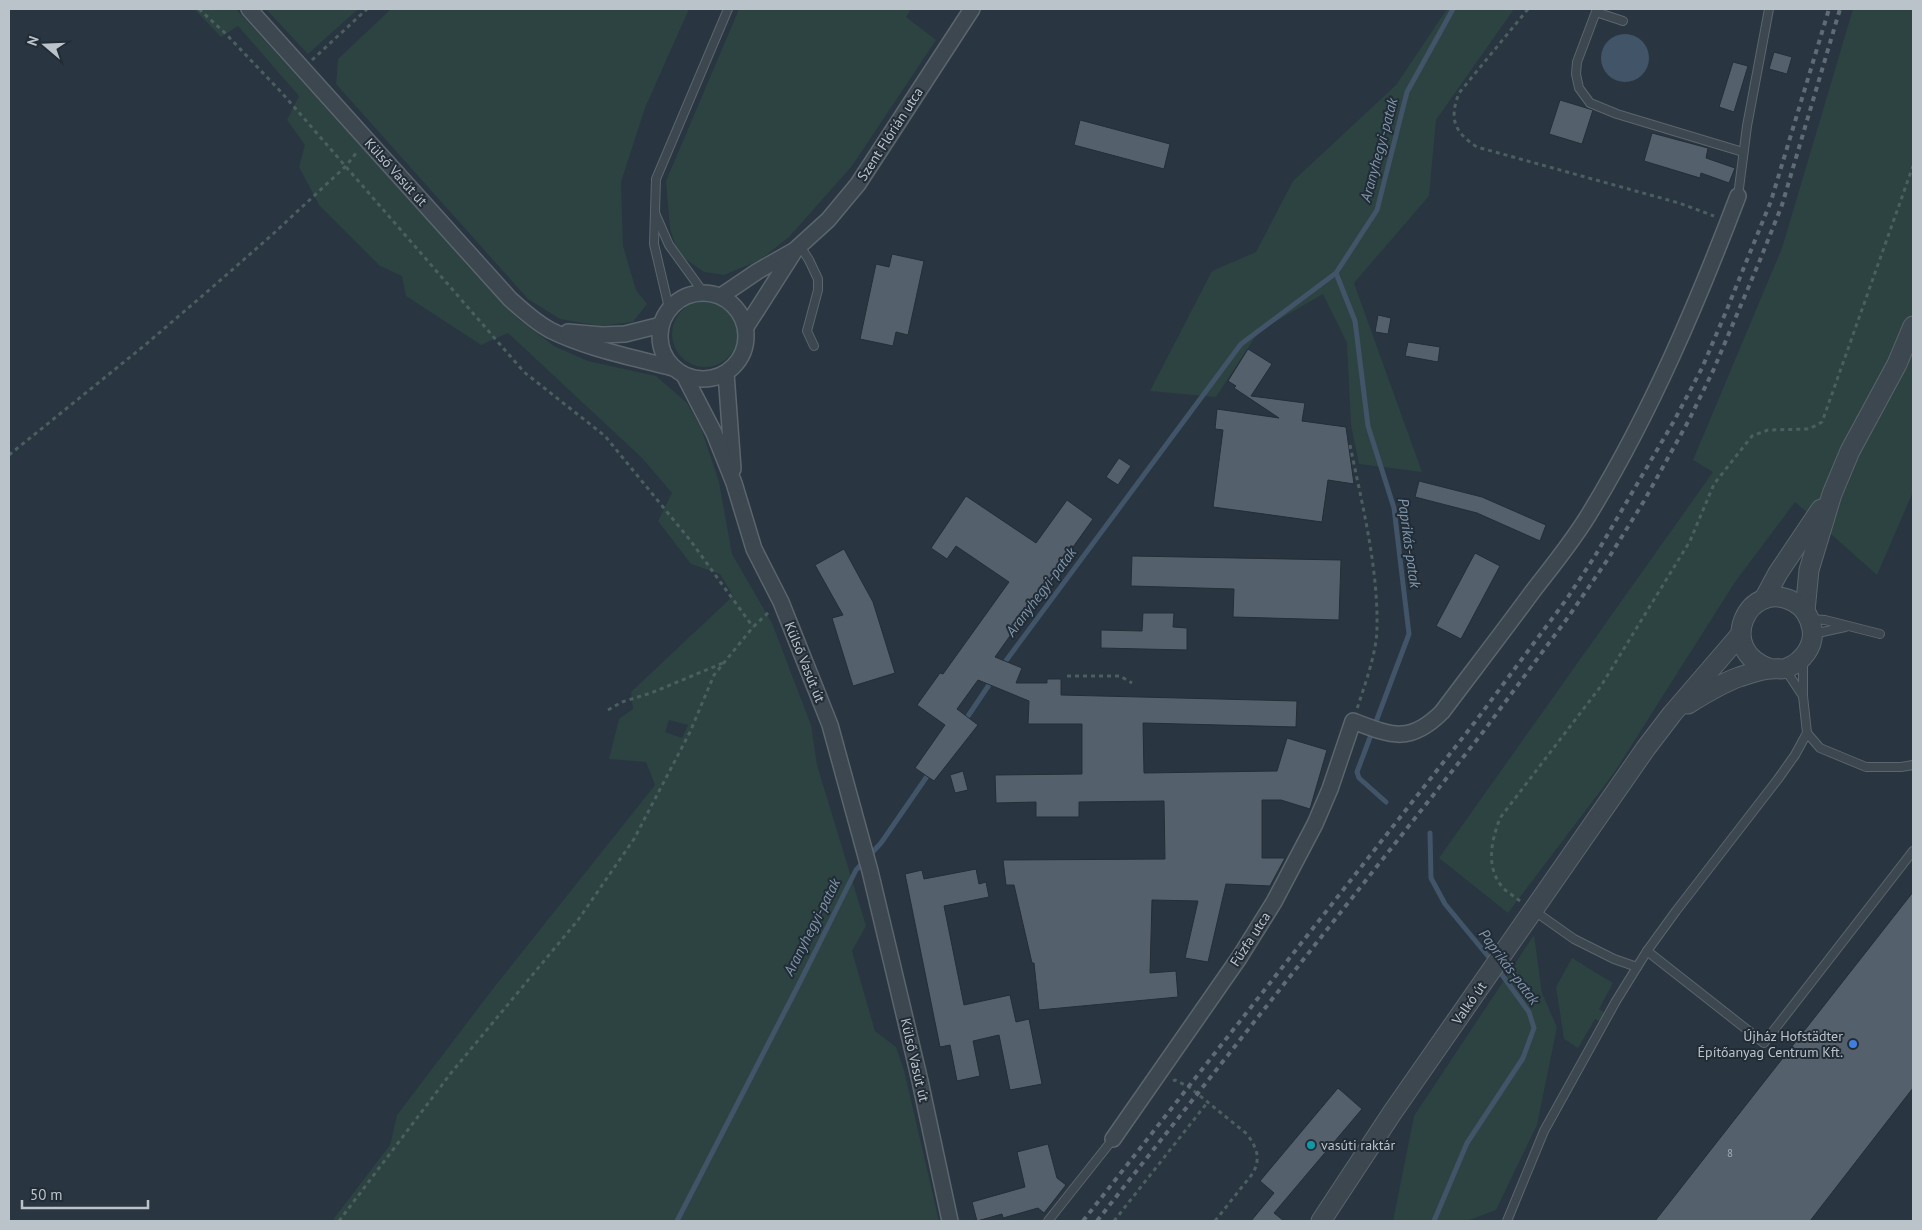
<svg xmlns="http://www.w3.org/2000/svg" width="1922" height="1230" viewBox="0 0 1922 1230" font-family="'PT Sans',sans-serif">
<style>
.green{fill:#2c4342;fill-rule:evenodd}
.water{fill:#415468}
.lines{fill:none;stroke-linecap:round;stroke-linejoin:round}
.stream{stroke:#415468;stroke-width:5}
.building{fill:#55606d;stroke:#242e37}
.service-casing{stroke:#5b656d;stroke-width:10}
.minor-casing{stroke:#5b656d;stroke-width:18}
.tertiary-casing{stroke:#5b656d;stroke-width:21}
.path{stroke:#4b5f60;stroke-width:3;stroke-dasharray:4 4;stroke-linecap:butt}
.service{stroke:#3d4750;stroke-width:8}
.minor{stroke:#3d4750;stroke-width:15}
.tertiary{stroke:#3d4750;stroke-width:19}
.rail{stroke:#606b77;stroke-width:4;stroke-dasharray:5 5;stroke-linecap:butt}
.shop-dot{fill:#3f7fe0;stroke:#222c36;stroke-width:2}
.culture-dot{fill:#0f9aa8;stroke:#222c36;stroke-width:2}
.labels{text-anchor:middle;stroke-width:4;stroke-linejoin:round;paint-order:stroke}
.number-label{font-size:11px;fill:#a1aab3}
.street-label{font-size:14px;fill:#bac2ca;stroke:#222c36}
.poi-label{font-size:14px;fill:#bac2ca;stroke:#222c36;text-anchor:end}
.water-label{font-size:15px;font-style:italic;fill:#7e95aa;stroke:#222c36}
</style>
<rect width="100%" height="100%" fill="#293540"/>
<g class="green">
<path d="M 194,9 L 236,9 L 518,319 L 554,346 L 588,361 L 656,376 L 687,403 L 701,428 L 719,482 L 732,554 L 772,623 L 811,725 L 817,765 L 866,926 L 852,951 L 875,1031 L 896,1047 L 904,1070 L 939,1221 L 332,1221 L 390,1145 L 397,1115 L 495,986 L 655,785 L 646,762 L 609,759 L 619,719 L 633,709 L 631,692 L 733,596 L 720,574 L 691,564 L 658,521 L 672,493 L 642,458 L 508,333 L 481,345 L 406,296 L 402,276 L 380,266 L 319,205 L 299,167 L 305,145 L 287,120 L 299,96 L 238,26 L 221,37 ZM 669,720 L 688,725 L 682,738 L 665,732 Z"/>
<path d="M 266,9 L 358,9 L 308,54 Z"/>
<path d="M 391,9 L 689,9 L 645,108 L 621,182 L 623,246 L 636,290 L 647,304 L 633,322 L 600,326 L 560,319 L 528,299 L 336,84 L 338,59 Z"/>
<path d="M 739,9 L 911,9 L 906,17 L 936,40 L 852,166 L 789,237 L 760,260 L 724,275 L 704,272 L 678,254 L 670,228 L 666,181 Z"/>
<path d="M 1447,9 L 1514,9 L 1436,120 L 1429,196 L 1354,283 L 1422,472 L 1359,464 L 1351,425 L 1347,343 L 1323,294 L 1259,331 L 1216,397 L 1150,391 L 1212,271 L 1256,252 L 1293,181 L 1396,85 Z"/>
<path d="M 1853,9 L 1913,9 L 1913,492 L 1877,575 L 1795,502 L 1735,582 L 1614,773 L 1508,913 L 1439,858 L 1713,472 L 1693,460 L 1782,248 Z"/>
<circle cx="705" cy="334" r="33"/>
<path d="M 1534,935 L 1542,993 L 1557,1027 L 1537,1125 L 1496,1210 L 1467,1221 L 1393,1221 L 1414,1116 Z"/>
<path d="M 1572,958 L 1613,983 L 1599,1009 L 1608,1015 L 1603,1023 L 1595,1019 L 1578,1048 L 1564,1039 L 1556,987 Z"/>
</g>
<circle class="water" cx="1625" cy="58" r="24"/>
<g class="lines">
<g class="stream">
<path d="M 1336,273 L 1355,321 L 1368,426 L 1394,508 L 1409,634 L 1357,772 L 1359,778 L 1386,802"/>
<path d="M 1002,666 L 1241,344 L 1336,273 L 1377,210 L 1407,92 L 1453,9"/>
<path d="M 964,722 L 993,679"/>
<path d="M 1430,833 L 1431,878 L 1445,904 L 1492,961"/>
<path d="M 677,1221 L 801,980 L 856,870 L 881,843 L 930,772"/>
<path d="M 1434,1221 L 1467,1143 L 1523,1058 L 1534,1028 L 1529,1012 L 1497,968"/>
</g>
</g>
<g class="building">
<path d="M 1774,52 L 1792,57 L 1787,74 L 1769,69 Z"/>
<path d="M 1733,62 L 1748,66 L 1734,112 L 1719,107 Z"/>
<path d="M 1560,100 L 1593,110 L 1582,144 L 1549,134 Z"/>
<path d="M 1080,120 L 1170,144 L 1164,169 L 1074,145 Z"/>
<path d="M 1652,133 L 1708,148 L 1706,158 L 1735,168 L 1729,183 L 1701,173 L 1700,178 L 1644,161 Z"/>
<path d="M 892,254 L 924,261 L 908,335 L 896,332 L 893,346 L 860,339 L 876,264 L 889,267 Z"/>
<path d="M 1378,315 L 1391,318 L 1388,334 L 1375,332 Z"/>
<path d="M 1408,342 L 1440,347 L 1438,362 L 1405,356 Z"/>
<path d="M 1248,349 L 1272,364 L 1251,396 L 1305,403 L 1302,421 L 1346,427 L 1354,484 L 1328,480 L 1322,522 L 1213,507 L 1223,430 L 1215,429 L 1217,409 L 1279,418 L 1234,388 L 1236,386 L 1228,381 Z"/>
<path d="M 1119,458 L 1131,466 L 1118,485 L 1106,477 Z"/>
<path d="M 1419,481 L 1482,497 L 1546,525 L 1540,541 L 1477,513 L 1415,497 Z"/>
<path d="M 966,496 L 1036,543 L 1067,500 L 1093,519 L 995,657 L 1022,668 L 1016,683 L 1047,683 L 1047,679 L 1061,679 L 1061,695 L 1297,701 L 1296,727 L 1143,723 L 1144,773 L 1277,771 L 1287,738 L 1327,750 L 1310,809 L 1281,800 L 1262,800 L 1262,858 L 1285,858 L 1270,886 L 1226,884 L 1208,962 L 1185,958 L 1198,901 L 1152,900 L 1150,973 L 1176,971 L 1178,997 L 1039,1010 L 1034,963 L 1032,963 L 1014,885 L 1006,885 L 1003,860 L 1165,859 L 1164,801 L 1079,802 L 1079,817 L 1036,817 L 1036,802 L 996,803 L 995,775 L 1082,774 L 1082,724 L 1028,724 L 1029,701 L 978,680 L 957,709 L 978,725 L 934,781 L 915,768 L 945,725 L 917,705 L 940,673 L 943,674 L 1009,582 L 956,546 L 947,559 L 931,548 Z"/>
<path d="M 844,549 L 873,602 L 895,673 L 853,686 L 832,618 L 843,615 L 815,565 Z"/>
<path d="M 1475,553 L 1500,566 L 1461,639 L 1436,626 Z"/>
<path d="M 1132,556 L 1341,560 L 1339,620 L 1233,617 L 1234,589 L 1131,586 Z"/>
<path d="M 1143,613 L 1174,613 L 1173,627 L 1187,628 L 1187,650 L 1101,648 L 1101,630 L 1142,631 Z"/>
<path d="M 963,771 L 968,790 L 955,793 L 950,775 Z"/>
<path d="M 976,869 L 979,884 L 986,882 L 989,897 L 944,906 L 964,1005 L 1010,995 L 1016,1022 L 1029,1019 L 1042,1084 L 1010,1090 L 999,1035 L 973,1041 L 980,1076 L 957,1081 L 950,1045 L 940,1047 L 905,874 L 922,870 L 924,879 Z"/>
<path d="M 1913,892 L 1913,1088 L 1810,1221 L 1655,1221 Z"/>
<path d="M 1338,1088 L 1362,1109 L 1274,1213 L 1284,1221 L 1251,1221 L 1274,1193 L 1260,1181 Z"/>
<path d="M 1048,1144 L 1057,1178 L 1066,1185 L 1044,1213 L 1038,1208 L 1003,1218 L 1002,1214 L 977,1221 L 972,1202 L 1025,1187 L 1017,1152 Z"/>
</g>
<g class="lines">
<defs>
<g id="service">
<path d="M 1597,9 L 1577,62 L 1576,74 L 1579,88 L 1590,103 L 1617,114 L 1743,152"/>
<path d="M 1596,12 L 1623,21"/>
<path d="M 1738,196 L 1747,126 L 1769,9"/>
<path d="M 655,213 L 669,245 L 703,292"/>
<path d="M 800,246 L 809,260 L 818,279 L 818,290 L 807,331 L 814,346"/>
<path d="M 669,308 L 654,244 L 656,179 L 728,9"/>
<path d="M 1811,619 L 1825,620 L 1880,634"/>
<path d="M 1813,634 L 1845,627"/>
<path d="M 1785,669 L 1803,696"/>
<path d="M 1807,733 L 1820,748 L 1866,767 L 1901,767 L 1913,765"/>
<path d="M 1533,910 L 1574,939 L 1614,959 L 1637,967"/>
<path d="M 1647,951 L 1764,1043 L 1913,851"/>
<path d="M 1048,1221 L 1113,1139"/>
<path d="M 1507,1221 L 1544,1131 L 1616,1001 L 1647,951 L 1676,911 L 1778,779 L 1795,755 L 1807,733 L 1803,696 L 1803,661"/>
</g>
<g id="minor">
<path d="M 249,9 L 510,299 C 522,310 535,322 550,330 C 588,349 632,357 673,368"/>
<circle cx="703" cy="336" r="43"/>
<path d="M 721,296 L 758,271 L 795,250 L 828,220 L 858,184 L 972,9"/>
<path d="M 746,327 L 794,252"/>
<path d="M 568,332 L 602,335 L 625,334 L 661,325"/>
<path d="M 726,373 L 733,469"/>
<path d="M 684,375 L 714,433 L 734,483 L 754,549 L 781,602 L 830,725 L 870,871 L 920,1081 L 950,1221"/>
<path d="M 1113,1139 L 1239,958 L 1274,902 L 1315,824 L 1330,789 L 1353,721 C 1392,736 1410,744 1442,712 C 1472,672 1503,632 1533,591 C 1553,565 1574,540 1591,511 C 1651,412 1697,304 1738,196"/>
</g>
<g id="tertiary">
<path d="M 1764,599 L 1778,573 L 1821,509"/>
<path d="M 1805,611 L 1809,570 L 1832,494 L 1850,451 L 1897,364 L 1913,326"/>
<path d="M 1688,704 C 1704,694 1720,684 1739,677 C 1749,674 1761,669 1772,669 C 1777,668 1782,670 1787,668 C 1802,662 1815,646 1812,629 C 1810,618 1805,608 1794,602 C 1748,577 1714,651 1771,669"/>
<path d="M 1321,1221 L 1392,1113 L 1646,748 L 1672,714 L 1740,635"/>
</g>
</defs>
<use href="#service" class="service-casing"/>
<use href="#minor" class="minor-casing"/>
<use href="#tertiary" class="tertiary-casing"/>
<g class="path">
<path d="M 199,9 L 225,33 L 282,93 L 524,372 L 605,436 L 690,540 L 753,627"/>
<path d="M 1528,9 L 1459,93 C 1449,119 1454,132 1477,147 L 1679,203 L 1714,216"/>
<path d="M 312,60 L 367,9"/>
<path d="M 1350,445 C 1362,504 1378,566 1377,627 C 1377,652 1365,684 1357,709"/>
<path d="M 9,455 L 145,345 L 208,291 L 273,234 L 346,166 L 357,152"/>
<path d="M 1067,676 L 1120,676 L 1132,683"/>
<path d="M 608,710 L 622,702 L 651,693 L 723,663"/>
<path d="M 1520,901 C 1515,897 1509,893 1504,889 C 1485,868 1491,842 1500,818 L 1601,686 L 1690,541 L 1714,484 L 1752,436 L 1768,430 L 1809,429 L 1822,422 L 1913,166"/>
<path d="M 1173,1081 L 1175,1080 L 1189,1087 L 1247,1134 C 1257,1148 1261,1158 1253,1173 L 1215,1221"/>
<path d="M 339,1221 L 451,1073 L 578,920 L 634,839 L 690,732 L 714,675 L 753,627 L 769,612"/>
<path d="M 1114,1221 L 1207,1103"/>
</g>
<use href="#service" class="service"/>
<use href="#minor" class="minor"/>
<use href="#tertiary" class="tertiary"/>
<g class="rail">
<path d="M 1083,1221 L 1475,722 L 1566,600 L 1595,556 L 1674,421 L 1702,368 L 1725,314 L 1771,201 L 1829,9"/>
<path d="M 1097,1221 L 1483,732 L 1569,616 L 1608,559 L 1644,501 L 1689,420 L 1713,371 L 1760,260 L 1782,205 L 1840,9"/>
</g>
</g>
<circle class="shop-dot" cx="1853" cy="1044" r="5"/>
<circle class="culture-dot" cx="1311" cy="1145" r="5"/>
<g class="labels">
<g class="number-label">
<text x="1730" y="1157">8</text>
</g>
<g class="street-label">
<text transform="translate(890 134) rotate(-57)" y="5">Szent Flórián utca</text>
<text transform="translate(396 172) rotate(48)" y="5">Külső Vasút út</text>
<text transform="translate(805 662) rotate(68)" y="5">Külső Vasút út</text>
<text transform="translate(1250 939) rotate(-57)" y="5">Fűzfa utca</text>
<text transform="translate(1469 1003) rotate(-55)" y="5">Valkó út</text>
<text transform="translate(915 1060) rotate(77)" y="5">Külső Vasút út</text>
</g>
<g class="poi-label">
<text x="1843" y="1041">Újház Hofstädter<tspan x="1843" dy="16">Építőanyag Centrum Kft.</tspan></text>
<text x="1321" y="1150" text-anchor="start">vasúti raktár</text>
</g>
<g class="water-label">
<text transform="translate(1379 150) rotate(-75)" y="5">Aranyhegyi-patak</text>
<text transform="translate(1409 543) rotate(82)" y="5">Paprikás-patak</text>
<text transform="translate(1041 592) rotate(-53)" y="5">Aranyhegyi-patak</text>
<text transform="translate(812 927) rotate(-63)" y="5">Aranyhegyi-patak</text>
<text transform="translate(1509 967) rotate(53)" y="5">Paprikás-patak</text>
</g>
</g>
<rect width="1922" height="1230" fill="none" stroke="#bac2ca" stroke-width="20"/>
<g transform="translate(45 45) rotate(289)" stroke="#222c36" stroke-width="4" paint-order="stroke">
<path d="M0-4L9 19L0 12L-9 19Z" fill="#bac2ca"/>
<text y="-8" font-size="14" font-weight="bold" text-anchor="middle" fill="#bac2ca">N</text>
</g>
<path d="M22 1200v8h126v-8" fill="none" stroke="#bac2ca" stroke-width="2.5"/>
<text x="30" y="1200" font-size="15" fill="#bac2ca" stroke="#222c36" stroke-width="4" paint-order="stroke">50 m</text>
</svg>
